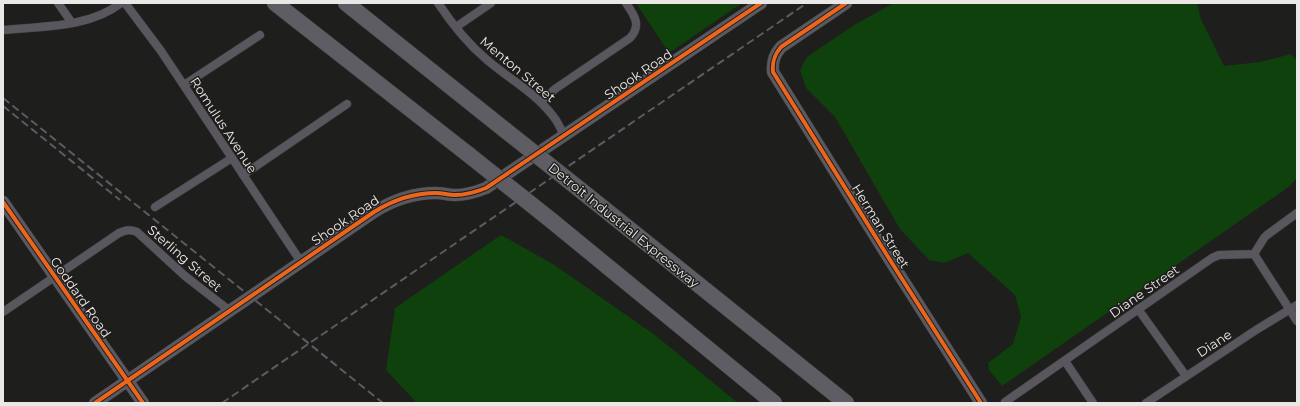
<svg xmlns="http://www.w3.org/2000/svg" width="1300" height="406" viewBox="0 0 1300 406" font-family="Montserrat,sans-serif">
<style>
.green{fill:#0f410c}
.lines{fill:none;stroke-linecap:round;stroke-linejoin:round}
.street-casing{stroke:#3a3a39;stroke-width:9}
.secondary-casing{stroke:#3a3a39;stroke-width:13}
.highway-casing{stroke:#3a3a39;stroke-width:17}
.street{stroke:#59565e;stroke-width:8}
.secondary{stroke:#5a5961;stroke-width:12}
.highway{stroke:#5f5d64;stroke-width:16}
.rail{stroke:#5d5b60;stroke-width:2;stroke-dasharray:8 4;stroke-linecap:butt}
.highway-bridge-casing{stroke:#3a3a39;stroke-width:17;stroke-linecap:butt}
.highway-bridge{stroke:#5f5d64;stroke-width:16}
.quiet{stroke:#20a55d;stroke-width:3;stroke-dasharray:6 3;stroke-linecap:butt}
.cycleway-casing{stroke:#1f1e1c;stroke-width:6}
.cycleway{stroke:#eb651d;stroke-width:4}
.labels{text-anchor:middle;stroke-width:3;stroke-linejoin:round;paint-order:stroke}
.street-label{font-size:13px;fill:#e9e8e6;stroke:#1f1e1c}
</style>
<rect width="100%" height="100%" fill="#1e1e1d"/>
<g class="green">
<path d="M 636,3 L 742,3 L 669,53 Z"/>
<path d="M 894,3 L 1197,3 L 1201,19 L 1224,66 L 1260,62 L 1291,54 L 1297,60 L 1297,178 L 1290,186 L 1002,386 L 989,370 L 988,363 L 1013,344 L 1021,317 L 1015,295 L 968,253 L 944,263 L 929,260 L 900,229 L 835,117 L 806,88 L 800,70 L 807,57 L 854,25 Z"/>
<path d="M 501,235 L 553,264 L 655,335 L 738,403 L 417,403 L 386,370 L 395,308 Z"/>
</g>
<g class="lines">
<defs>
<g id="street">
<path d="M 58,3 L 72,23"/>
<path d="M 125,3 L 161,51 L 301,262"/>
<path d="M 438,3 C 452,24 467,43 486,59 C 510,80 537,93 556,120 C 559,125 562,131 564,136"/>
<path d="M 456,27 L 491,3"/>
<path d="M 3,30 C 42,26 89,28 121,3"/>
<path d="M 184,85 L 260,35"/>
<path d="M 541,102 L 555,89 L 630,38 C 642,25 634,15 626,3"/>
<path d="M 243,175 L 347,104"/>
<path d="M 155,207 L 232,158"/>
<path d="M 1254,254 L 1297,321"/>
<path d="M 1138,309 L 1186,376"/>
<path d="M 3,312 L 119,233 C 126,230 130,229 137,232 L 185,276 L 230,311"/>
<path d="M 1065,361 L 1093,403"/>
<path d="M 1005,402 L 1212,258 L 1219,255 L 1254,254 L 1264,238 L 1267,235 L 1297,213"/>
<path d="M 1146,403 L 1256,330 L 1297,305"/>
</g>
<g id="secondary">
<path d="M 846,3 L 781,47 C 774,55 772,62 773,72 L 890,260 L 981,403"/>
<path d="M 3,202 L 143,403"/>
<path d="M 95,403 L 374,212 C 393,200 413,193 436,193 C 442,193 449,195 455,195 C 466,195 476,192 486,188 L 761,3"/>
</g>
<g id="highway">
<path d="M 275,3 L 469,155"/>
<path d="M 346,3 L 505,130"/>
<path d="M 588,196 L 846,403"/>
<path d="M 552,221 L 774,403"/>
</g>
</defs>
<use href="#street" class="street-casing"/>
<use href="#secondary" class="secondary-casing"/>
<use href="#highway" class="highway-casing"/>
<use href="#street" class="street"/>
<use href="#secondary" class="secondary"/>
<use href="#highway" class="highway"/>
<g class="rail">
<path d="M 3,98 L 383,403"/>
<path d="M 3,106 L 120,200"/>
<path d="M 222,403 L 807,3"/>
</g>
<defs>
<g id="highway-bridge">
<path d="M 505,130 L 588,196"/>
<path d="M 469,155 L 552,221"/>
</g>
</defs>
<use href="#highway-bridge" class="highway-bridge-casing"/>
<use href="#highway-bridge" class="highway-bridge"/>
<path class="quiet" d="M 1005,403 L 1005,402"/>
<defs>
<g id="cycleway">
<path d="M 846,3 L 781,47 C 774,55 772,62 773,72 L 890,260 L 981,403"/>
<path d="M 3,202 L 143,403"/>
<path d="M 95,403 L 374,212 C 393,200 413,193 436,193 C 442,193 449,195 455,195 C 466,195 476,192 486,188 L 761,3"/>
</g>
</defs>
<use href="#cycleway" class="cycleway-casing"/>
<use href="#cycleway" class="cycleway"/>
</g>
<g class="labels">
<g class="street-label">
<text transform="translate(518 69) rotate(40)" y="5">Menton Street</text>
<text transform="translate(638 74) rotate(-34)" y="5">Shook Road</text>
<text transform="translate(224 125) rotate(57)" y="5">Romulus Avenue</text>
<text transform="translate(345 220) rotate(-34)" y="5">Shook Road</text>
<text transform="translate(624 225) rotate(39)" y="5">Detroit Industrial Expressway</text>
<text transform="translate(881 226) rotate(58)" y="5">Herman Street</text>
<text transform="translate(185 258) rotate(41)" y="5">Sterling Street</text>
<text transform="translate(1144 291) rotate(-35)" y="5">Diane Street</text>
<text transform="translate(81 297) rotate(55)" y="5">Goddard Road</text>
<text transform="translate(1214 343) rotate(-33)" y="5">Diane</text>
</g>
</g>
<rect width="1300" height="406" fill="none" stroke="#e9e8e6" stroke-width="8"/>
</svg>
